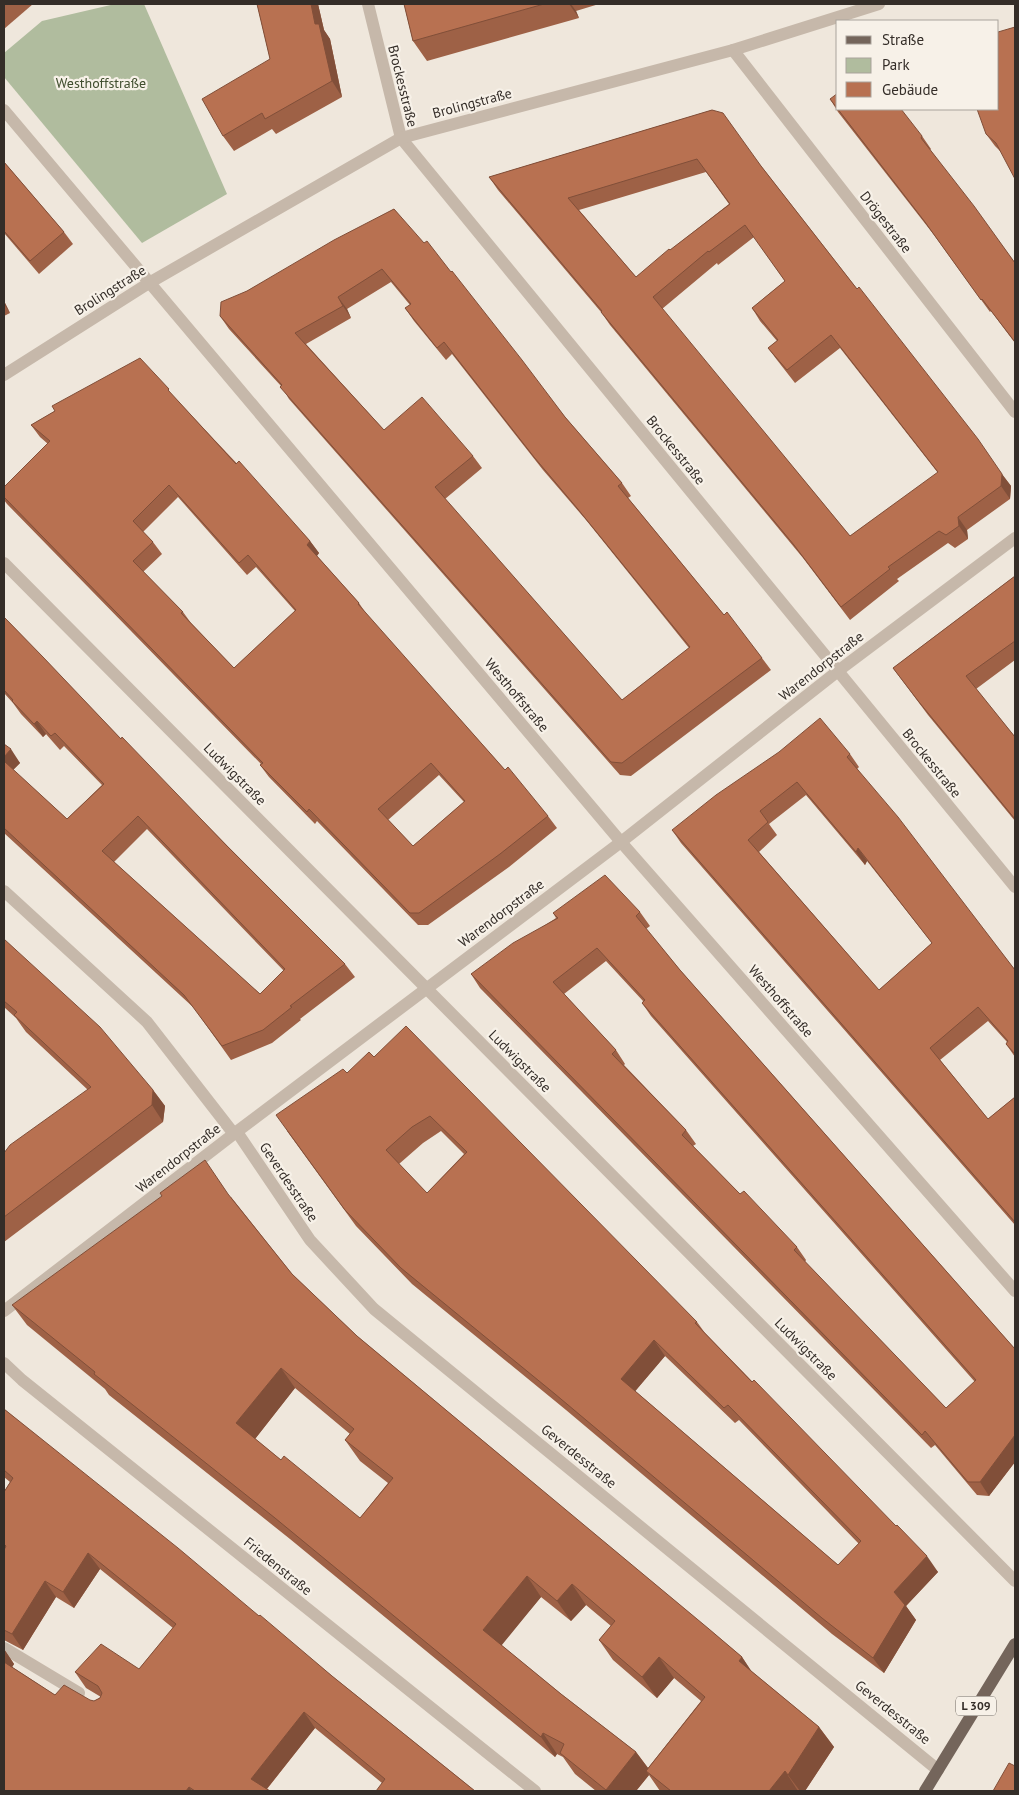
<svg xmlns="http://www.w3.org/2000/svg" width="1019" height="1795" viewBox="0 0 1019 1795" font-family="'PT Sans',sans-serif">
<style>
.green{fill:#b0bc9e}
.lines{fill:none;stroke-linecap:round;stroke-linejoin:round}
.minor{stroke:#c6b8aa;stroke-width:12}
.major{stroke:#74655b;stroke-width:12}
.wall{fill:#9e6146;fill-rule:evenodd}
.shaded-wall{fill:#814f39}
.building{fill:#b87151;stroke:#814f39;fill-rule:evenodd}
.labels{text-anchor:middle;stroke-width:4.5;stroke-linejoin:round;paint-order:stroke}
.shield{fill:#f7f1e8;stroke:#6e6862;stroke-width:1}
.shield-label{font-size:12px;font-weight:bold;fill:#342d28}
.park-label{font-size:14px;fill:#414f2f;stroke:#f7f1e8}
.street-label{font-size:14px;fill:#342d28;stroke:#f7f1e8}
</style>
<rect width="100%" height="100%" fill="#efe7dc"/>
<path class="green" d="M 115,4 L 144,4 L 227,194 L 142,243 L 4,77 L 4,53 L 42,21 Z"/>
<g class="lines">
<g class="minor">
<path d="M 368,4 L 401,138 L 1015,887"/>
<path d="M 733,50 L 1015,412"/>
<path d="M 4,110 L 621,842 L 1015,1291"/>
<path d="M 4,375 L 149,283 L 401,138 L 733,50 L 879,4"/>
<path d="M 4,563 L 1015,1581"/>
<path d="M 4,891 L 147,1022 L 234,1134"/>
<path d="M 237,1132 L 310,1240 L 374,1309 L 938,1770"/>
<path d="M 4,1311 L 235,1133 L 621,842 L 838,671 L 1015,538"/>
<path d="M 4,1363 L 22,1380 L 535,1791"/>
<path d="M 4,1648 L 79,1693"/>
</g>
<path class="major" d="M 925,1791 L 1015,1644"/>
</g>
<g class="wall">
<path d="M 4,4 L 33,4 L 4,29 Z"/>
<path d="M 257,4 L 318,4 L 324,30 L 330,39 L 342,97 L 276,134 L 272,129 L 234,151 L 223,136 L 270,59 Z"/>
<path d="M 404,4 L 599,4 L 576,11 L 579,18 L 427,61 L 413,41 Z"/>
<path d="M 1015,27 L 1000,151 L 995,146 L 986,134 Z"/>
<path d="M 830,99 L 922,136 L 931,149 L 930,150 L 1015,263 L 1015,343 L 991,311 L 990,312 L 934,235 L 838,112 Z"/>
<path d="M 712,110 L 761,166 L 1011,486 L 1010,499 L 967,530 L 968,539 L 955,548 L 948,543 L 897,579 L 899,581 L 850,620 L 803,558 L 610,325 L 601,312 L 498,190 L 489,177 ZM 706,172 L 729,204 L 636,277 L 579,210 ZM 754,237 L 785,281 L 752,308 L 760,321 L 777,341 L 768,348 L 777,360 L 795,383 L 840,348 L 938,473 L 850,536 L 662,309 L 717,263 L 718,265 Z"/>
<path d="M 4,162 L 64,232 L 73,244 L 39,274 L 4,233 Z"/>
<path d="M 394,209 L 565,417 L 622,483 L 631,496 L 628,498 L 724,615 L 762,658 L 771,670 L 631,776 L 620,775 L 289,399 L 281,386 L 229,329 L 220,316 L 247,291 ZM 391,282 L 410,305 L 405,308 L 414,321 L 446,360 L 452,354 L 543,470 L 586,520 L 689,648 L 622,700 L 445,499 L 482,468 L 473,456 L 384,430 L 306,344 L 351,318 L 347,309 Z"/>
<path d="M 4,301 L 10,313 L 4,316 Z"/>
<path d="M 174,397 L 310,541 L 319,553 L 317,556 L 359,603 L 367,615 L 505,770 L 548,816 L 557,828 L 509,867 L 428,925 L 418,925 L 317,821 L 315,824 L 269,777 L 260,765 L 261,764 L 7,504 L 4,500 L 4,487 L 48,444 L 40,437 L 31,425 L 55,411 ZM 178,497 L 247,575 L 256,567 L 295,611 L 234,668 L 191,623 L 183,612 L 143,572 L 162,554 L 153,542 L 143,532 ZM 439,775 L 464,802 L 413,846 L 388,820 Z"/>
<path d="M 1015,576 L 1015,660 L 976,689 L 1015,737 L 1015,821 L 928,715 L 893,668 Z"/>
<path d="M 4,617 L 121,739 L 345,964 L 355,977 L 300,1019 L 301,1020 L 272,1043 L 231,1060 L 194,1008 L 4,833 L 4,744 L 20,763 L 13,770 L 67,819 L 102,785 L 64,746 L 60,750 L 46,734 L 43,737 L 21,714 L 13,703 L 4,693 ZM 147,829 L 284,971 L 260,994 L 114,862 Z"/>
<path d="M 850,754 L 859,767 L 857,769 L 1015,970 L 1015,1057 L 1006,1044 L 1007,1042 L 988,1021 L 940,1060 L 988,1119 L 1015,1097 L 1015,1225 L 681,843 L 672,830 ZM 806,795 L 865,865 L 867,861 L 932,943 L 879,990 L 759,852 L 777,835 L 769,824 Z"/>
<path d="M 640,912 L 650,926 L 646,929 L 680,970 L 1015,1349 L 1015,1462 L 989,1496 L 977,1495 L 935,1445 L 931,1448 L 480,988 L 471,974 L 556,918 L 553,913 ZM 606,961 L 643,1001 L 642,1003 L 651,1016 L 975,1382 L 946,1408 L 805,1262 L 806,1260 L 797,1247 L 740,1194 L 693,1146 L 696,1144 L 686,1130 L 624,1065 L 625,1064 L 616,1050 L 564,994 Z"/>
<path d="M 4,939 L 153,1090 L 165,1106 L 163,1122 L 4,1242 L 4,1153 L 88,1090 L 26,1032 L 16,1018 L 4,1007 Z"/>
<path d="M 374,1057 L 697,1322 L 705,1333 L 938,1572 L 906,1606 L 916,1620 L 884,1673 L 832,1634 L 566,1410 L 412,1284 L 356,1226 L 287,1131 L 347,1073 ZM 441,1131 L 464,1154 L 427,1193 L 399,1164 L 423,1143 ZM 665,1356 L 735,1423 L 739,1420 L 859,1544 L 838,1565 L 635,1391 Z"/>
<path d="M 231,1197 L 292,1274 L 357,1336 L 742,1657 L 751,1671 L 819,1727 L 834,1747 L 805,1791 L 660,1791 L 649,1775 L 636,1791 L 596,1791 L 575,1774 L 563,1757 L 557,1754 L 555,1757 L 290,1539 L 109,1395 L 105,1389 L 27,1325 L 12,1305 ZM 295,1388 L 350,1434 L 345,1440 L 360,1461 L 388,1483 L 360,1518 L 281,1460 L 255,1439 ZM 541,1597 L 571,1621 L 586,1605 L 611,1626 L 599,1640 L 613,1660 L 657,1698 L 674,1678 L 701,1701 L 648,1768 L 636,1752 L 561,1694 L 501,1645 Z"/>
<path d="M 4,1409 L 332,1676 L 475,1791 L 382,1783 L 315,1728 L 267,1789 L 270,1791 L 4,1791 L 4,1649 L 14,1664 L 12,1667 L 55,1695 L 94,1701 L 101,1697 L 86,1688 L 75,1672 L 139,1669 L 173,1628 L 100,1569 L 74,1608 L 56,1597 L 23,1650 L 4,1640 L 4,1492 L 10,1482 L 4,1477 Z"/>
</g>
<g class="shaded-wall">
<path d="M 311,4 L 318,4 L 324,30 L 330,39 L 342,97 L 332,81 L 315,24 Z"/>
<path d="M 569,4 L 571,4 L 576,11 L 579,18 Z"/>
<path d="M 338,297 L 347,309 L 351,318 L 343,306 Z"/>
<path d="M 4,301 L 10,313 L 4,304 Z"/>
<path d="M 1002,474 L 1011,486 L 1010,499 L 1001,486 Z"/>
<path d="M 958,517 L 967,530 L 968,539 L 959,526 Z"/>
<path d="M 310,541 L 319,553 L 316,557 L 307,545 Z"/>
<path d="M 37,721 L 46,734 L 43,737 L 34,724 Z"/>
<path d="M 11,749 L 20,763 L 11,772 L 4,762 L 4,757 Z"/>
<path d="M 858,848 L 867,861 L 865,865 L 856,852 Z"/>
<path d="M 153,1090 L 165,1106 L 163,1122 L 152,1105 Z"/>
<path d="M 654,1340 L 665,1356 L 632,1395 L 621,1379 Z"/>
<path d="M 281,1368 L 295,1388 L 251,1444 L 236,1423 Z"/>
<path d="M 1015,1435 L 1015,1462 L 989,1496 L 980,1482 Z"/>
<path d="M 88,1553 L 100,1569 L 74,1608 L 63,1592 Z"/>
<path d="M 927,1556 L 938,1572 L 906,1606 L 916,1620 L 884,1673 L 873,1658 L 894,1592 Z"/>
<path d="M 527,1576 L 541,1597 L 497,1651 L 483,1630 Z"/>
<path d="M 45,1581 L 56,1597 L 23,1650 L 12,1634 Z"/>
<path d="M 572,1584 L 586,1605 L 571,1621 L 557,1601 Z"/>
<path d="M 4,1649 L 14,1664 L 8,1674 L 4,1668 Z"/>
<path d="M 659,1657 L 674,1678 L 657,1698 L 642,1677 Z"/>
<path d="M 742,1657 L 756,1678 L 739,1661 Z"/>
<path d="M 304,1712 L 315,1728 L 265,1791 L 251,1779 Z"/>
<path d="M 819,1727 L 834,1747 L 805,1791 L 800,1791 L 788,1775 Z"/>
<path d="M 543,1733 L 557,1754 L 555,1757 L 541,1737 Z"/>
<path d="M 636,1752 L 651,1772 L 646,1771 L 649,1775 L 636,1791 L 607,1791 L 606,1790 Z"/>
<path d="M 785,1771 L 798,1791 L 769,1791 Z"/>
<path d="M 189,1787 L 192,1791 L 186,1791 Z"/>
</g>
<g class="building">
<path d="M 257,4 L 311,4 L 315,24 L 319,24 L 332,81 L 265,119 L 262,113 L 223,136 L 202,99 L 270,59 Z"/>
<path d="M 404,4 L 544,4 L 413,41 Z"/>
<path d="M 1015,27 L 1015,179 L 996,143 L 986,134 L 977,109 L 998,109 L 998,32 Z"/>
<path d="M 838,93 L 838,109 L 901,109 L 922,136 L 921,138 L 974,206 L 1015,263 L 1015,342 L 982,299 L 981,300 L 925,222 L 830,99 Z"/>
<path d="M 712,110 L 723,113 L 761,166 L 857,289 L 859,287 L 978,439 L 1002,474 L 1001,486 L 958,517 L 959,526 L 946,535 L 939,531 L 888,567 L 890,569 L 841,607 L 794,545 L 601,312 L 602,311 L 489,177 ZM 697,159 L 730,204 L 670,250 L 669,249 L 636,277 L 568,198 ZM 745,225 L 785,281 L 752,308 L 778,340 L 768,348 L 787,370 L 831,335 L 938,472 L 850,536 L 653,297 L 708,251 L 709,252 Z"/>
<path d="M 4,162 L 64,232 L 30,261 L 4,231 Z"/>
<path d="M 394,209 L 424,243 L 427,241 L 451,272 L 452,271 L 522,360 L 565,417 L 622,483 L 618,486 L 724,615 L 727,612 L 762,658 L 622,763 L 611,762 L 280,387 L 282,385 L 220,316 L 221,302 L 247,291 L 334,240 ZM 382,269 L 411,304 L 405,308 L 437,348 L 444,342 L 534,457 L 577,508 L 690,647 L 622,700 L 435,487 L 473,456 L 422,397 L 384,430 L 295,333 L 343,306 L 338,297 Z"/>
<path d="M 140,358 L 169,389 L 168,390 L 236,464 L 239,461 L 310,541 L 307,545 L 359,603 L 358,604 L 505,770 L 508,767 L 548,816 L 500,854 L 419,913 L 410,913 L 309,809 L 307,812 L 260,765 L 263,763 L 4,497 L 4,487 L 50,441 L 31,425 L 55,411 L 52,406 ZM 169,485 L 239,563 L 248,555 L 296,610 L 234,668 L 181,613 L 183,612 L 133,561 L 153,542 L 133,521 ZM 431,763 L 465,801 L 413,846 L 378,809 Z"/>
<path d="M 1015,576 L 1015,641 L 966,676 L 1015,737 L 1015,819 L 919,702 L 893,668 Z"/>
<path d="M 4,617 L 43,657 L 121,739 L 122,737 L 227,846 L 345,964 L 290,1006 L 292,1007 L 263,1030 L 222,1046 L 184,995 L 4,828 L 4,761 L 67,819 L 104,784 L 55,733 L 51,736 L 37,721 L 34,724 L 12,701 L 13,700 L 4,690 ZM 138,816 L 285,969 L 260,994 L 102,851 Z"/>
<path d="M 820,718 L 850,754 L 847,757 L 898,817 L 1015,970 L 1015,1054 L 1006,1044 L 1008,1041 L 978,1007 L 930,1048 L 988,1119 L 1015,1097 L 1015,1222 L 672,830 L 716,795 L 779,752 ZM 797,782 L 856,852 L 858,848 L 932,943 L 879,990 L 748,840 L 768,822 L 760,811 Z"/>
<path d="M 4,744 L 11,749 L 4,757 Z"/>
<path d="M 605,875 L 640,912 L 636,916 L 680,970 L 1015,1349 L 1015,1435 L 980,1482 L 968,1482 L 925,1431 L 922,1435 L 471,974 L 513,943 L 558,918 L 553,913 ZM 597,948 L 645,1000 L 642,1003 L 976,1380 L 946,1408 L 794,1250 L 797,1247 L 744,1191 L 740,1194 L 682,1135 L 686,1130 L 612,1054 L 616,1050 L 553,982 Z"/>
<path d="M 4,939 L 100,1027 L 153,1090 L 152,1105 L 4,1217 L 4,1153 L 10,1145 L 91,1087 L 14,1015 L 17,1012 L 4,1001 Z"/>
<path d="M 406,1026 L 697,1322 L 695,1323 L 752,1382 L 754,1380 L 896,1526 L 897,1525 L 927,1556 L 894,1592 L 905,1605 L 873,1658 L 822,1618 L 555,1394 L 401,1268 L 345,1210 L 276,1115 L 343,1069 L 347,1073 L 369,1052 L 374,1057 ZM 430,1116 L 467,1152 L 427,1193 L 386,1150 L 412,1127 ZM 654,1340 L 724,1408 L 728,1405 L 861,1541 L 838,1565 L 621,1379 Z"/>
<path d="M 205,1160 L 228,1194 L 292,1274 L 357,1336 L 709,1629 L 742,1657 L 739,1661 L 819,1727 L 788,1775 L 785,1771 L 769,1791 L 671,1791 L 646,1771 L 705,1697 L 659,1657 L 642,1677 L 599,1640 L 615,1621 L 572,1584 L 557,1601 L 527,1576 L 483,1630 L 561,1694 L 636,1752 L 606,1790 L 560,1753 L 564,1744 L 543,1733 L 541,1737 L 275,1518 L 94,1374 L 95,1372 L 12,1305 L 162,1196 L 160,1193 ZM 281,1368 L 354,1429 L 345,1440 L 393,1478 L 360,1518 L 284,1456 L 281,1460 L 236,1423 Z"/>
<path d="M 4,1409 L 178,1548 L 259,1616 L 260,1615 L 332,1676 L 475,1791 L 376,1791 L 385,1779 L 304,1712 L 251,1779 L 270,1791 L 195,1791 L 189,1787 L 186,1791 L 4,1791 L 4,1662 L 55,1695 L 64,1685 L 90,1700 L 94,1701 L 100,1698 L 102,1693 L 98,1686 L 75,1672 L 101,1644 L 139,1669 L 176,1624 L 88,1553 L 63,1592 L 45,1581 L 12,1634 L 4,1630 L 4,1550 L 6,1546 L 4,1544 L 4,1492 L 13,1478 L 4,1470 Z"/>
<path d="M 1009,1763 L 1015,1766 L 1015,1791 L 993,1791 Z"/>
</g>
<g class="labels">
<rect class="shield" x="956" y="1696.5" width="40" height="19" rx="4"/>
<g class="shield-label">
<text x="976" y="1710">L 309</text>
</g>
<g class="park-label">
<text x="101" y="88">Westhoffstraße</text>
</g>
<g class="street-label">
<text transform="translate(403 86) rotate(76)" y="5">Brockesstraße</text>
<text transform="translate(472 103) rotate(-15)" y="5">Brolingstraße</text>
<text transform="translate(886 222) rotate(52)" y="5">Drögestraße</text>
<text transform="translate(110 290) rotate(-32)" y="5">Brolingstraße</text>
<text transform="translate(676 450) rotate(51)" y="5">Brockesstraße</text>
<text transform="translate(821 666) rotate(-38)" y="5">Warendorpstraße</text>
<text transform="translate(517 695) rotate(50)" y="5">Westhoffstraße</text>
<text transform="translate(932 763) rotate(51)" y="5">Brockesstraße</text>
<text transform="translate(235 774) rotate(45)" y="5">Ludwigstraße</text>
<text transform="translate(501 913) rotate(-37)" y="5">Warendorpstraße</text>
<text transform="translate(781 1001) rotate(49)" y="5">Westhoffstraße</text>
<text transform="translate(520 1061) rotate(45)" y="5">Ludwigstraße</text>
<text transform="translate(178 1158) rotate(-38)" y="5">Warendorpstraße</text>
<text transform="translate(289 1182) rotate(56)" y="5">Geverdesstraße</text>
<text transform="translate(806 1349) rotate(45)" y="5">Ludwigstraße</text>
<text transform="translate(579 1456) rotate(39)" y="5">Geverdesstraße</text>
<text transform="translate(278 1566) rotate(39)" y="5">Friedenstraße</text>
<text transform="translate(893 1712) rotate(39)" y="5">Geverdesstraße</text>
</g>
</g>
<rect width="1019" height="1795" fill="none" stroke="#342d28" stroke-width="10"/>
<rect x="836" y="20" width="162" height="90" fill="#f7f1e8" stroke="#a9a39b"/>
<rect x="846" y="36" width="25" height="8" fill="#74655b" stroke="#a9a39b"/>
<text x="882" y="45" font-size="15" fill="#342d28">Straße</text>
<rect x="846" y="58" width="25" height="15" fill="#b0bc9e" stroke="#a9a39b"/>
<text x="882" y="70" font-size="15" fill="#342d28">Park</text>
<rect x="846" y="82" width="25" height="15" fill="#b87151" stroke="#a9a39b"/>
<text x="882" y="95" font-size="15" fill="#342d28">Gebäude</text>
</svg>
